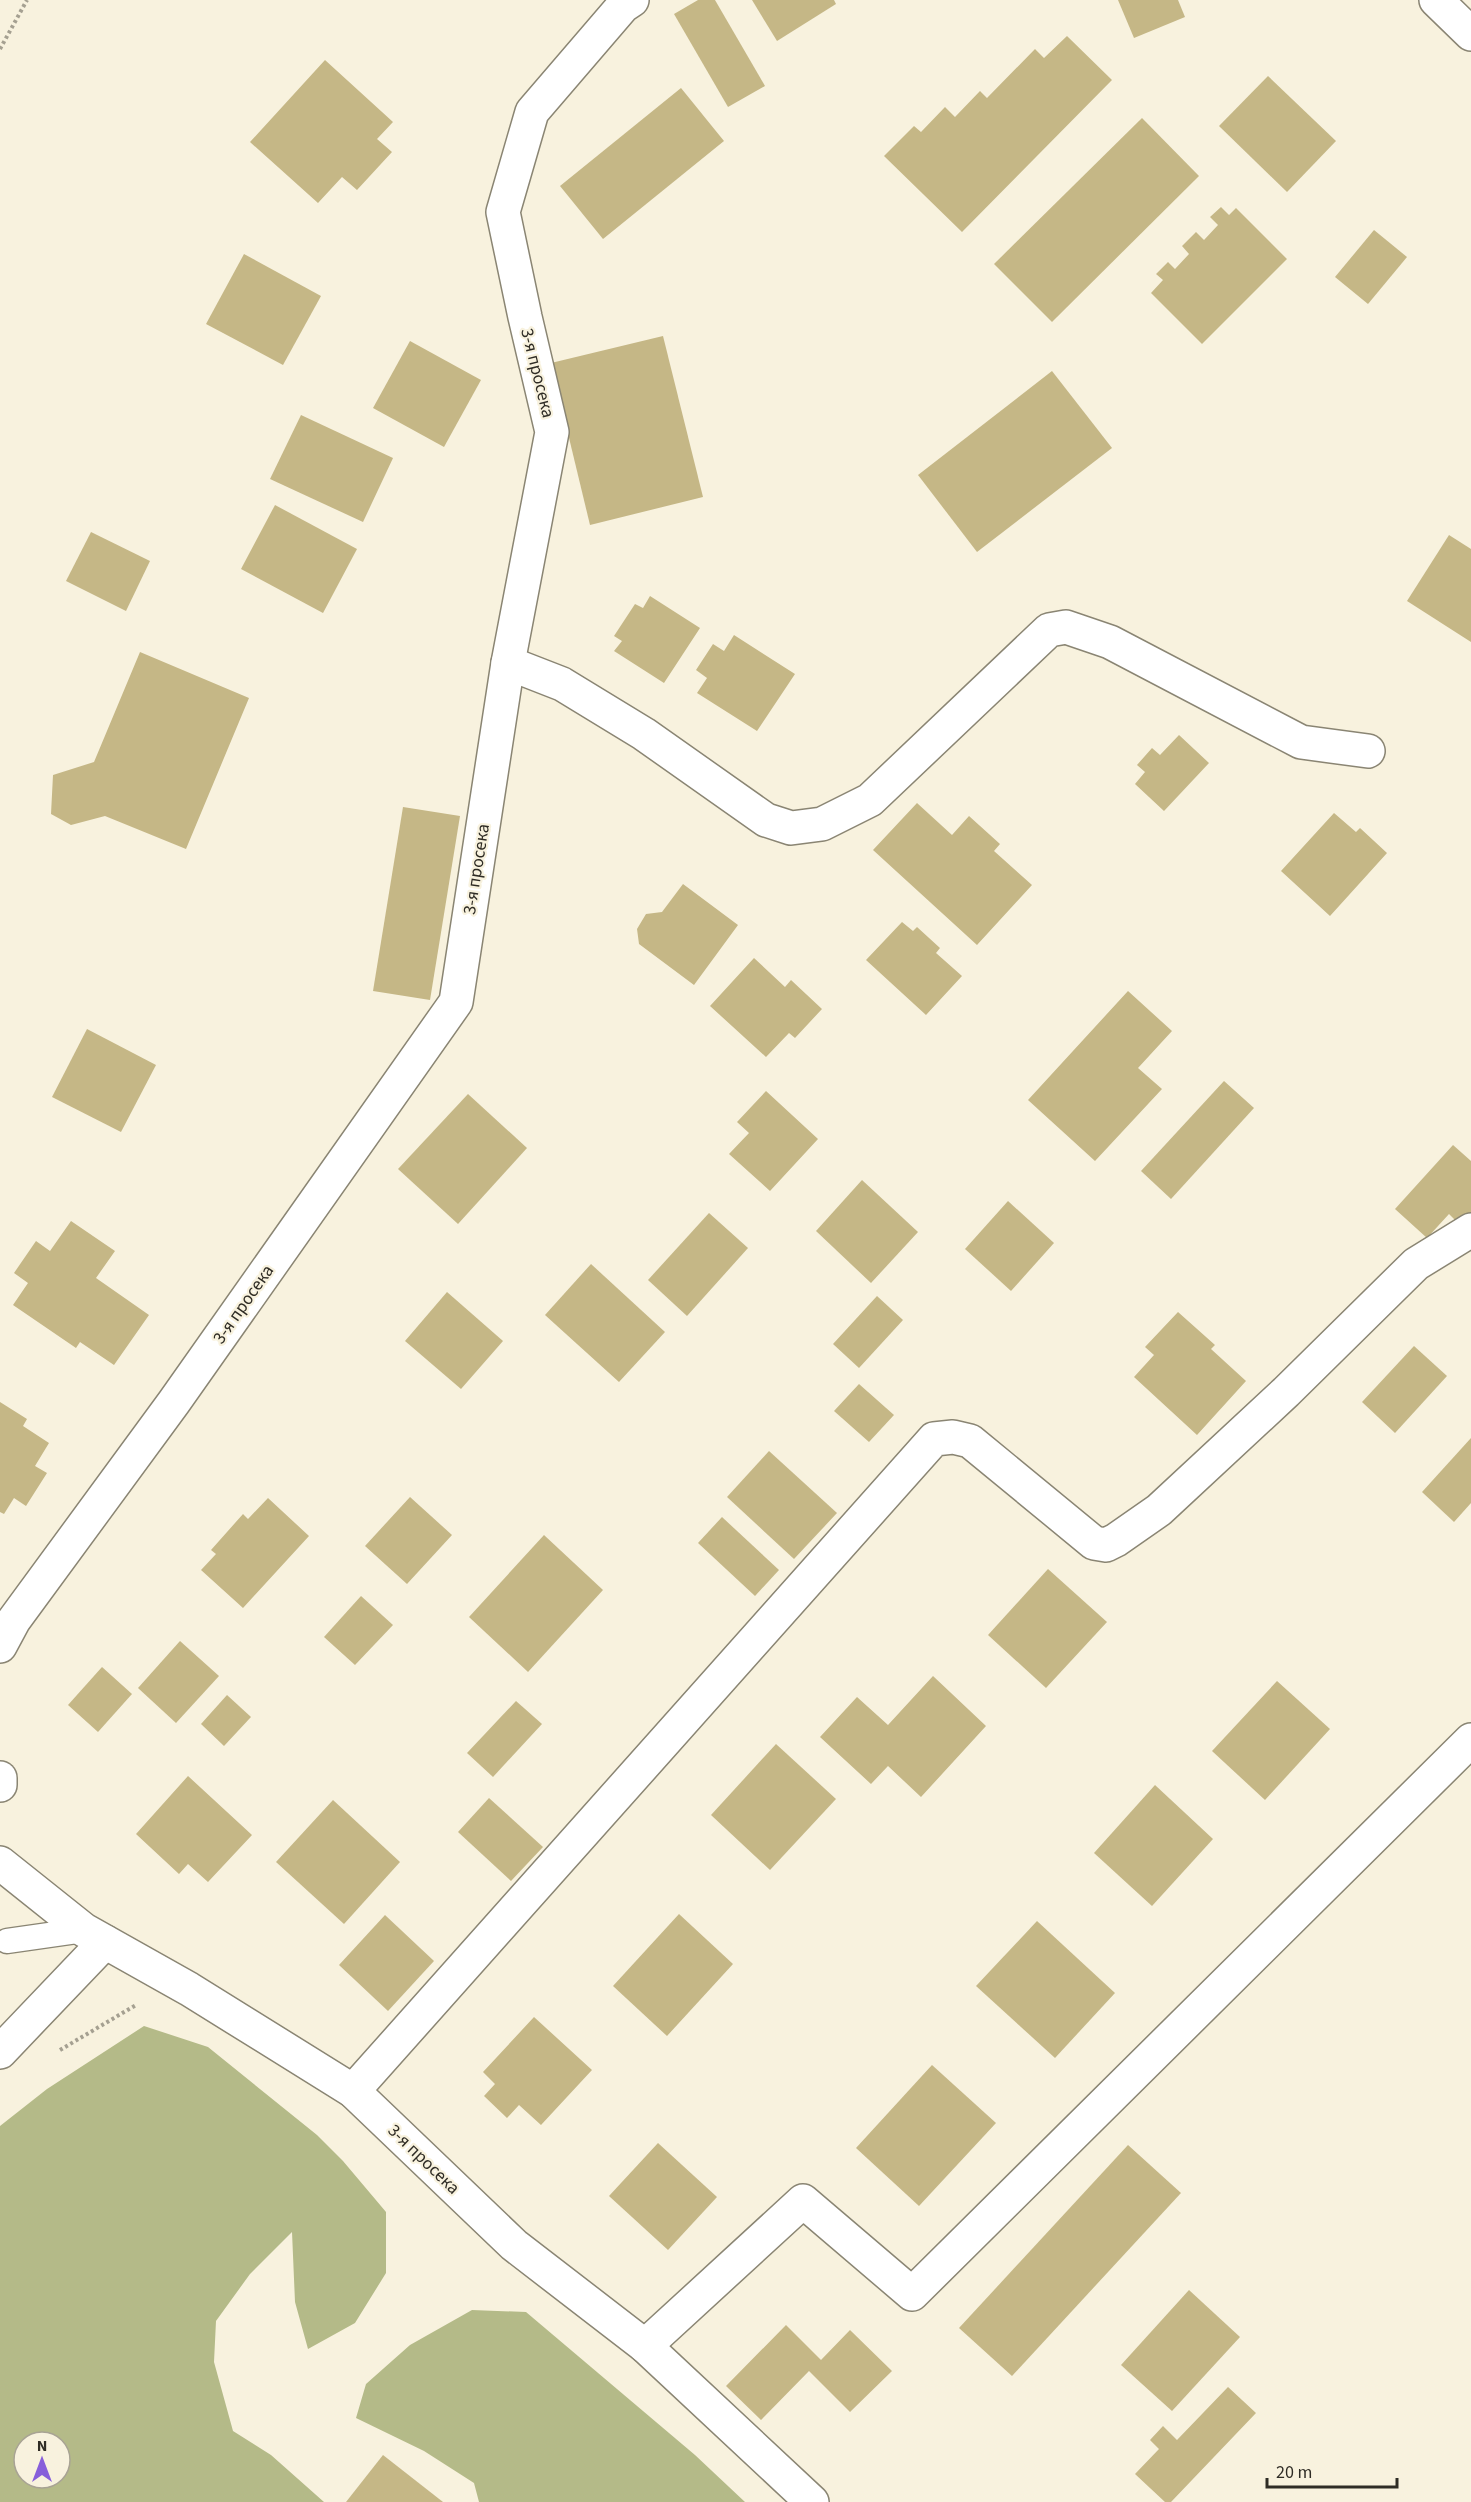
<svg xmlns="http://www.w3.org/2000/svg" width="1471" height="2502" viewBox="0 0 1471 2502" font-family="'Source Sans 3',sans-serif">
<style>
.forest{fill:#b4ba88;fill-rule:evenodd}
.building{fill:#c5b786}
.lines{fill:none;stroke-linecap:round;stroke-linejoin:round}
.service-casing{stroke:#8a8573;stroke-width:27}
.minor-casing{stroke:#8a8573;stroke-width:36}
.path{stroke:#a5a091;stroke-width:4;stroke-dasharray:3 3;stroke-linecap:butt}
.service{stroke:#fff;stroke-width:24}
.minor{stroke:#fff;stroke-width:33}
.labels{text-anchor:middle;stroke-width:4.5;stroke-linejoin:round;paint-order:stroke}
.street-label{font-size:18px;fill:#2f2c25;stroke:#f8f2de}
</style>
<rect width="100%" height="100%" fill="#f8f2de"/>
<g class="forest">
<path d="M 144,2026 L 208,2047 L 317,2135 L 343,2161 L 386,2212 L 386,2273 L 355,2323 L 308,2349 L 295,2302 L 292,2232 L 250,2274 L 216,2321 L 214,2362 L 233,2431 L 271,2455 L 324,2502 L 0,2502 L 0,2126 L 47,2089 ZM 24,2442 L 60,2442 L 60,2478 L 24,2478 Z"/>
<path d="M 472,2310 L 526,2312 L 695,2455 L 745,2502 L 479,2502 L 474,2483 L 424,2451 L 356,2418 L 366,2384 L 410,2345 Z"/>
</g>
<g class="building">
<path d="M 698,0 L 715,0 L 765,86 L 728,107 L 674,14 Z"/>
<path d="M 752,0 L 834,0 L 836,4 L 777,41 Z"/>
<path d="M 1118,0 L 1178,0 L 1185,17 L 1134,38 Z"/>
<path d="M 1067,36 L 1112,80 L 962,232 L 884,156 L 914,126 L 921,132 L 945,107 L 955,117 L 980,91 L 987,98 L 1035,49 L 1044,58 Z"/>
<path d="M 325,60 L 393,122 L 377,139 L 392,152 L 357,190 L 342,177 L 318,203 L 250,142 Z"/>
<path d="M 1268,76 L 1336,141 L 1287,192 L 1219,126 Z"/>
<path d="M 681,88 L 724,141 L 603,239 L 560,186 Z"/>
<path d="M 1142,118 L 1199,176 L 1052,322 L 994,264 Z"/>
<path d="M 1221,207 L 1229,215 L 1236,208 L 1287,259 L 1202,344 L 1151,293 L 1163,280 L 1156,274 L 1168,262 L 1175,269 L 1189,254 L 1182,246 L 1196,232 L 1204,240 L 1218,225 L 1210,217 Z"/>
<path d="M 1374,230 L 1407,257 L 1368,304 L 1335,277 Z"/>
<path d="M 244,254 L 321,296 L 283,365 L 206,324 Z"/>
<path d="M 663,336 L 703,497 L 590,525 L 551,363 Z"/>
<path d="M 410,341 L 481,380 L 444,447 L 373,408 Z"/>
<path d="M 1052,371 L 1112,448 L 977,552 L 918,475 Z"/>
<path d="M 301,415 L 393,458 L 363,522 L 270,479 Z"/>
<path d="M 275,505 L 357,549 L 323,613 L 241,569 Z"/>
<path d="M 91,532 L 150,561 L 126,611 L 66,581 Z"/>
<path d="M 1449,535 L 1471,549 L 1471,642 L 1407,601 Z"/>
<path d="M 650,596 L 700,628 L 664,683 L 614,651 L 622,641 L 614,636 L 635,604 L 643,608 Z"/>
<path d="M 734,635 L 795,674 L 757,731 L 697,693 L 707,678 L 696,670 L 713,644 L 724,651 Z"/>
<path d="M 140,652 L 249,698 L 186,849 L 105,816 L 71,825 L 51,814 L 53,775 L 94,762 Z"/>
<path d="M 1179,735 L 1209,763 L 1164,811 L 1135,784 L 1145,772 L 1137,765 L 1152,748 L 1160,755 Z"/>
<path d="M 917,803 L 952,835 L 969,816 L 1000,844 L 994,851 L 1032,885 L 977,945 L 873,850 Z"/>
<path d="M 403,807 L 460,816 L 430,1000 L 373,991 Z"/>
<path d="M 1334,813 L 1356,832 L 1360,828 L 1387,853 L 1330,916 L 1281,871 Z"/>
<path d="M 683,884 L 738,925 L 694,985 L 639,944 L 637,929 L 646,914 L 662,912 Z"/>
<path d="M 902,922 L 913,931 L 917,927 L 940,948 L 936,953 L 962,976 L 926,1015 L 866,960 Z"/>
<path d="M 754,958 L 785,987 L 791,980 L 822,1009 L 795,1038 L 789,1033 L 766,1057 L 710,1006 Z"/>
<path d="M 1128,991 L 1172,1031 L 1138,1068 L 1162,1089 L 1095,1161 L 1028,1100 Z"/>
<path d="M 87,1029 L 156,1065 L 121,1132 L 52,1097 Z"/>
<path d="M 1224,1081 L 1254,1108 L 1171,1199 L 1141,1171 Z"/>
<path d="M 766,1091 L 818,1139 L 770,1191 L 729,1154 L 749,1133 L 737,1122 Z"/>
<path d="M 468,1094 L 527,1148 L 458,1224 L 398,1169 Z"/>
<path d="M 1453,1145 L 1471,1161 L 1471,1228 L 1467,1232 L 1449,1214 L 1427,1238 L 1395,1209 Z"/>
<path d="M 862,1180 L 918,1232 L 871,1283 L 816,1231 Z"/>
<path d="M 1008,1201 L 1054,1243 L 1011,1291 L 965,1249 Z"/>
<path d="M 709,1213 L 748,1248 L 687,1316 L 648,1280 Z"/>
<path d="M 71,1221 L 115,1251 L 96,1278 L 149,1315 L 114,1365 L 80,1342 L 76,1348 L 13,1305 L 28,1283 L 14,1273 L 36,1241 L 50,1251 Z"/>
<path d="M 591,1264 L 665,1332 L 619,1382 L 545,1315 Z"/>
<path d="M 447,1292 L 503,1341 L 461,1389 L 405,1341 Z"/>
<path d="M 877,1296 L 903,1320 L 859,1368 L 833,1344 Z"/>
<path d="M 1178,1312 L 1215,1345 L 1211,1349 L 1246,1381 L 1197,1435 L 1134,1377 L 1154,1355 L 1145,1347 Z"/>
<path d="M 1414,1346 L 1447,1376 L 1395,1433 L 1362,1402 Z"/>
<path d="M 859,1384 L 894,1415 L 869,1442 L 834,1411 Z"/>
<path d="M 0,1402 L 27,1419 L 23,1426 L 49,1443 L 35,1466 L 47,1473 L 26,1506 L 14,1498 L 4,1514 L 0,1512 Z"/>
<path d="M 1471,1438 L 1471,1503 L 1454,1522 L 1422,1492 Z"/>
<path d="M 769,1451 L 837,1513 L 794,1559 L 727,1497 Z"/>
<path d="M 410,1497 L 452,1535 L 407,1584 L 365,1546 Z"/>
<path d="M 268,1498 L 309,1536 L 243,1608 L 201,1570 L 216,1554 L 211,1550 L 243,1514 L 248,1519 Z"/>
<path d="M 722,1517 L 779,1570 L 755,1596 L 698,1543 Z"/>
<path d="M 544,1535 L 603,1590 L 528,1672 L 469,1617 Z"/>
<path d="M 1048,1569 L 1107,1622 L 1046,1688 L 988,1635 Z"/>
<path d="M 361,1596 L 393,1625 L 355,1665 L 324,1637 Z"/>
<path d="M 180,1641 L 219,1676 L 176,1723 L 138,1688 Z"/>
<path d="M 102,1667 L 132,1694 L 98,1732 L 68,1705 Z"/>
<path d="M 933,1676 L 986,1726 L 921,1797 L 888,1766 L 871,1784 L 820,1737 L 857,1697 L 888,1725 Z"/>
<path d="M 1277,1681 L 1330,1729 L 1265,1800 L 1212,1751 Z"/>
<path d="M 227,1695 L 251,1717 L 224,1746 L 201,1724 Z"/>
<path d="M 516,1701 L 542,1724 L 493,1777 L 467,1753 Z"/>
<path d="M 776,1744 L 836,1799 L 770,1870 L 711,1815 Z"/>
<path d="M 188,1776 L 252,1835 L 208,1882 L 188,1864 L 179,1874 L 136,1834 Z"/>
<path d="M 1155,1785 L 1213,1839 L 1152,1906 L 1094,1853 Z"/>
<path d="M 489,1798 L 543,1847 L 511,1881 L 458,1832 Z"/>
<path d="M 333,1800 L 400,1862 L 344,1924 L 276,1862 Z"/>
<path d="M 679,1914 L 733,1964 L 667,2036 L 613,1986 Z"/>
<path d="M 385,1915 L 434,1961 L 388,2011 L 339,1965 Z"/>
<path d="M 1037,1921 L 1115,1993 L 1055,2058 L 976,1986 Z"/>
<path d="M 534,2017 L 592,2070 L 541,2125 L 519,2105 L 507,2118 L 484,2096 L 495,2084 L 483,2072 Z"/>
<path d="M 932,2065 L 996,2123 L 919,2206 L 856,2148 Z"/>
<path d="M 658,2143 L 717,2197 L 668,2250 L 609,2196 Z"/>
<path d="M 1128,2145 L 1181,2193 L 1012,2376 L 959,2328 Z"/>
<path d="M 1189,2290 L 1240,2337 L 1172,2411 L 1121,2365 Z"/>
<path d="M 786,2325 L 821,2360 L 850,2330 L 892,2371 L 850,2412 L 809,2371 L 761,2420 L 726,2386 Z"/>
<path d="M 1228,2387 L 1256,2413 L 1171,2502 L 1165,2502 L 1135,2474 L 1159,2449 L 1150,2440 L 1163,2426 L 1177,2440 Z"/>
<path d="M 383,2455 L 443,2502 L 346,2502 Z"/>
</g>
<g class="lines">
<defs>
<path id="service" d="M 7,1941 L 84,1930"/>
<g id="minor">
<path d="M 1436,0 L 1471,34"/>
<path d="M 508,663 L 562,684 L 644,734 L 766,820 L 791,828 L 822,824 L 870,800 L 1049,630 L 1066,627 L 1110,642 L 1301,742 L 1368,751"/>
<path d="M 0,1646 L 14,1620 L 174,1402 L 456,1002 L 508,663 L 552,432 L 525,317 L 503,212 L 532,112 L 623,6 L 632,0"/>
<path d="M 0,1778 L 0,1785"/>
<path d="M 0,1863 L 84,1930 L 189,1989 L 353,2091 L 514,2245 L 645,2346 L 812,2502"/>
<path d="M 0,2052 L 105,1942"/>
<path d="M 353,2091 L 934,1439 L 953,1437 L 970,1441 L 1094,1543 L 1106,1545 L 1116,1540 L 1159,1510 L 1286,1392 L 1416,1264 L 1471,1230"/>
<path d="M 645,2346 L 803,2201 L 912,2294 L 1471,1740"/>
</g>
</defs>
<use href="#service" class="service-casing"/>
<use href="#minor" class="minor-casing"/>
<g class="path">
<path d="M 0,49 L 27,0"/>
<path d="M 60,2050 L 136,2005"/>
</g>
<use href="#service" class="service"/>
<use href="#minor" class="minor"/>
</g>
<g class="labels">
<g class="street-label">
<text transform="translate(538 373) rotate(76)" y="6">3-я просека</text>
<text transform="translate(476 869) rotate(-81)" y="6">3-я просека</text>
<text transform="translate(243 1304) rotate(-55)" y="6">3-я просека</text>
<text transform="translate(424 2159) rotate(44)" y="6">3-я просека</text>
</g>
</g>
<g transform="translate(42 2460)"><circle r="28" fill="#f8f2de" stroke="#a8a394" stroke-width="1.5"/>
<path d="M0-4.5L10 22L0 15L-10 22Z" fill="#875fda"/>
<text y="-9" font-size="16" font-weight="bold" text-anchor="middle" fill="#2f2c25">N</text>
</g>
<path d="M1267 2478v9h130v-9" fill="none" stroke="#2f2c25" stroke-width="3"/>
<text x="1276" y="2478" font-size="18" fill="#2f2c25" stroke="#f8f2de" stroke-width="4.5" paint-order="stroke">20 m</text>
</svg>
